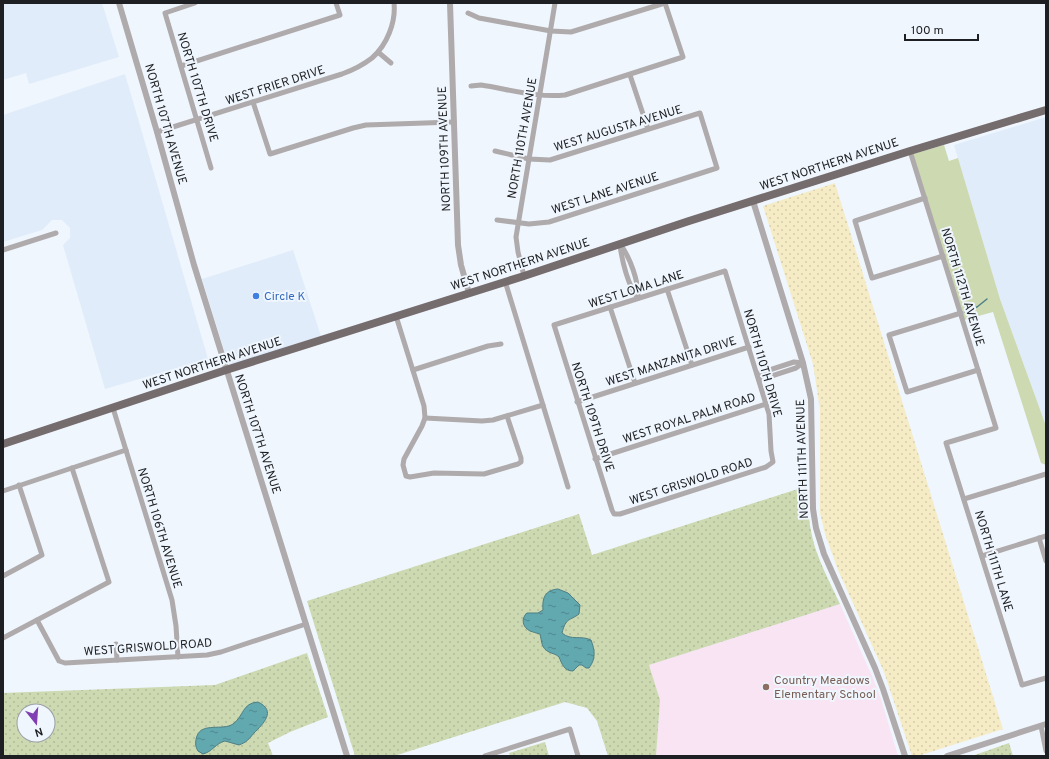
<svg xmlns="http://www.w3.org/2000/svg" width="1049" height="759" viewBox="0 0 1049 759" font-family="Overpass,sans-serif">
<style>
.built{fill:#e0ecfa}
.education{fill:#f9e4f3}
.grass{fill:url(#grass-dots);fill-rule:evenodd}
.sand{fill:url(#sand-dots)}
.green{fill:#cdd9b1}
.water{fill:url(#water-ripples);stroke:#4d7f85}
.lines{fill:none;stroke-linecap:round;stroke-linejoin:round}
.stream{stroke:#4d7f85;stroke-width:1.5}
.minor{stroke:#afaaab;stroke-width:5}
.tertiary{stroke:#afaaab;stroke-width:6}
.primary{stroke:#756c6d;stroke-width:8}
.shop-dot{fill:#3f7fe0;stroke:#eff6fe;stroke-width:1.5}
.education-dot{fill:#8d6e63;stroke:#eff6fe;stroke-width:1.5}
.labels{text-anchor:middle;stroke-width:4;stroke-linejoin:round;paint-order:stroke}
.street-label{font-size:12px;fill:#1d1f22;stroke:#eff6fe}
.shop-label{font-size:12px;fill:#366cbe;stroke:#eff6fe;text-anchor:start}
.education-label{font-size:12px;fill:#785e54;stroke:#eff6fe;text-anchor:start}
</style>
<defs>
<pattern id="grass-dots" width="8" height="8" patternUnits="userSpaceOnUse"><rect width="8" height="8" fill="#cdd9b1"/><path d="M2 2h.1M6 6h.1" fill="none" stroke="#b0ba98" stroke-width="1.8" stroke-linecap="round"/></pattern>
<pattern id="sand-dots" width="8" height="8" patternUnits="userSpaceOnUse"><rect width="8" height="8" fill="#f5ecc6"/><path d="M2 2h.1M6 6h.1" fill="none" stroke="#d2caaa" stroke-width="1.8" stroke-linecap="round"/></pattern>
<pattern id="water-ripples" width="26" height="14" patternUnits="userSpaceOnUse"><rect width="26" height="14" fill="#62a8af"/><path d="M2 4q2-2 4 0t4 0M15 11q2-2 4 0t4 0" fill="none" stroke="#50888e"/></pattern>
</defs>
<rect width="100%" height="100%" fill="#eff6fe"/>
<g class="built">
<path d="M 3,3 L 102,3 L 119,57 L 29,84 L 26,73 L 3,80 Z"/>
<path d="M 125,74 L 208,359 L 105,389 L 63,245 L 70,238 L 70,228 L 62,220 L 52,220 L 42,230 L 3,242 L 3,115 Z"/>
<path d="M 1046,117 L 1046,426 L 1000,299 L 954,145 Z"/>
<path d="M 293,250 L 321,336 L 229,366 L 202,279 Z"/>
</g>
<path class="education" d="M 840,604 L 872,676 L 881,699 L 898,756 L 656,756 L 660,700 L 649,665 Z"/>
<g class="grass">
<path d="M 806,487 C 808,510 809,531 817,553 C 823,570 832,587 840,604 L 649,665 L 660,700 L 656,756 L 608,756 L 597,721 L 587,708 L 565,702 L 394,756 L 355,756 L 307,601 L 579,514 L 592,555 L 801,488 Z"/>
<path d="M 307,653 L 328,717 L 290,732 L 268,743 L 273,756 L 3,756 L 3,693 L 215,685 ZM 24,711 L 48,711 L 48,735 L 24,735 Z"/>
<path d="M 545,742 L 549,756 L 510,756 L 509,753 Z"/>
<path d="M 1009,743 L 1013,756 L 972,756 Z"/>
</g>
<path class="sand" d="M 835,183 L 1003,729 L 918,756 L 912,756 L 884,672 L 838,570 L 825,534 L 820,513 L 820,410 L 813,364 L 763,206 Z"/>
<path class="green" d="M 944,145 L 949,161 L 958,158 L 1000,299 L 1046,426 L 1046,465 L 1041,463 L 993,312 L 964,320 L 913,154 Z"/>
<g class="water">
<path d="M 558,589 L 568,593 L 580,605 L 579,614 C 570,621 566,617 562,633 C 571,641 581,635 591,640 C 595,650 596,659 589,668 L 586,668 L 582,665 L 579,665 L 573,671 C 564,671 562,664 559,657 C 556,654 553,654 549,652 C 541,648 542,642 540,634 C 536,633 533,632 530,631 C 522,627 521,618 527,613 L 538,613 L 543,610 C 542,598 545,590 558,589 Z"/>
<path d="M 258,702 C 277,711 263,724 254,733 C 249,739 247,742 239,745 L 225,741 C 216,743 212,752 203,754 L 198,751 C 195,746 195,742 197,736 C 202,722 223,731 233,724 C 244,716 242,703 258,702 Z"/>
</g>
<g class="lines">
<path class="stream" d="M 965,312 L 977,307 L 987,299"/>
<g class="minor">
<path d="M 195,3 L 165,13 L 211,168"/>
<path d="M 468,13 L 479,18 L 551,31 L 571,32 L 665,3"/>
<path d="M 378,52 L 391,63"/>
<path d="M 181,66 L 340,15 L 336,3"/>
<path d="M 630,75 L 648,129"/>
<path d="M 471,86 L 481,85 C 508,89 537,98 565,95 L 683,57 L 665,3"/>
<path d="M 253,102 L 270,154 L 353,128 L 366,125 L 454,122"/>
<path d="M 157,132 L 342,74 C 353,70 363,65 372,58 C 387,45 396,22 394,3"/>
<path d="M 495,151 L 529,159 L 550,160 L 700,113 L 717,168 L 549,222 L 529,224 L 497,220"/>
<path d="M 910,151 L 996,428 L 946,443 L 1022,685 L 1046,678"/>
<path d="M 925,198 L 855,221 L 872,278 L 943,256"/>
<path d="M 620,244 C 630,257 639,282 638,298"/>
<path d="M 620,245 C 622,261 628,286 638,298"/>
<path d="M 3,250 L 56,233"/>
<path d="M 725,271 L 769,414 L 771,451 L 773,462 L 766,467 L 620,514 L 614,514 L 612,510 L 554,325 Z"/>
<path d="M 524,276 L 518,252 L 516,237 L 555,3"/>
<path d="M 505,281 L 568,487"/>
<path d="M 667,289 L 692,365"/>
<path d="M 610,307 L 635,383"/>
<path d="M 961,313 L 889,335 L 907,392 L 978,370"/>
<path d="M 396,316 L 424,406 L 425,418 L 422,426 L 404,459 L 403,465 L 406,476 L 410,477 L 434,473 L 484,474 L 518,464 L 521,462 L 521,458 L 507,416"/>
<path d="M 413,370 L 488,346 L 501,344"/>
<path d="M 757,374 L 794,362 L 803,363"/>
<path d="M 759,380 L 796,368 L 803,363"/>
<path d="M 577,402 L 749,347"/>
<path d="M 113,408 L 172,600 L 176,626 L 178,657"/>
<path d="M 425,418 L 482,421 L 493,420 L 543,405"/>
<path d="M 595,459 L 766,404"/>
<path d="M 3,491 L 126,450"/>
<path d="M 964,499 L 1046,474"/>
<path d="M 1039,538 L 1046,561"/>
<path d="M 982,556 L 1046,536"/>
<path d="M 3,576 L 42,555 L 19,485"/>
<path d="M 37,620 L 59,661 L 65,663 L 207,655 L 221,652 L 306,624"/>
<path d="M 3,638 L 109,582 L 72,468"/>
<path d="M 116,644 L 117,660"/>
<path d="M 1041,726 L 1046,751"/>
<path d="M 485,756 L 570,729 L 578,756"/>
</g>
<g class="tertiary">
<path d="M 119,3 L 157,132 L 194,265 L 347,756"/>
<path d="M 450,3 L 458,245 L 461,265 L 469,293"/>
<path d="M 753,201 L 803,363 L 811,399 L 813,509 L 816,528 L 824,554 L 875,668 L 883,689 L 905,756"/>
<path d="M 947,756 L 1046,724"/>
</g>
<path class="primary" d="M 3,444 L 226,370 L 524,276 L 689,221 L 910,151 L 1046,110"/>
</g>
<circle class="shop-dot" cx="256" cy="296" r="4"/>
<circle class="education-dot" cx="766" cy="687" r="4"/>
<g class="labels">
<g class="street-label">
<text transform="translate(275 85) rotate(-18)" y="4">WEST FRIER DRIVE</text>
<text transform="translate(198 87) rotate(73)" y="4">NORTH 107TH DRIVE</text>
<text transform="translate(166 124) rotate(74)" y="4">NORTH 107TH AVENUE</text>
<text transform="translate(618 128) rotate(-17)" y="4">WEST AUGUSTA AVENUE</text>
<text transform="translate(522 138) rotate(-80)" y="4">NORTH 110TH AVENUE</text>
<text transform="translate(444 149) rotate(-92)" y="4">NORTH 109TH AVENUE</text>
<text transform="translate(829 164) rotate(-18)" y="4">WEST NORTHERN AVENUE</text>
<text transform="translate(605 193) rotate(-18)" y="4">WEST LANE AVENUE</text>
<text transform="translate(520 264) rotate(-18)" y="4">WEST NORTHERN AVENUE</text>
<text transform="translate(963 287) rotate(73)" y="4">NORTH 112TH AVENUE</text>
<text transform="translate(636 289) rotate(-18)" y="4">WEST LOMA LANE</text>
<text transform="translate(671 361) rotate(-18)" y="4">WEST MANZANITA DRIVE</text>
<text transform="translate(212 363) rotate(-18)" y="4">WEST NORTHERN AVENUE</text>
<text transform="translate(763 363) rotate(74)" y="4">NORTH 110TH DRIVE</text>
<text transform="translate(593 417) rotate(72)" y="4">NORTH 109TH DRIVE</text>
<text transform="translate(689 418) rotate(-18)" y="4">WEST ROYAL PALM ROAD</text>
<text transform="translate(258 434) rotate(72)" y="4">NORTH 107TH AVENUE</text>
<text transform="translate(802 459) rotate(-92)" y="4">NORTH 111TH AVENUE</text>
<text transform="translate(691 481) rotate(-18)" y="4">WEST GRISWOLD ROAD</text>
<text transform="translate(160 528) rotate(73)" y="4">NORTH 106TH AVENUE</text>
<text transform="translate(994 561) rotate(73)" y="4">NORTH 111TH LANE</text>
<text transform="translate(148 647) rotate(-4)" y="4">WEST GRISWOLD ROAD</text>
</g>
<g class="shop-label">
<text x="264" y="300">Circle K</text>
</g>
<g class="education-label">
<text x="774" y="684">Country Meadows<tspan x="774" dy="14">Elementary School</tspan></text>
</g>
</g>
<rect width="1049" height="759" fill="none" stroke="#1d1f22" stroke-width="8"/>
<g transform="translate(36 723) rotate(163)"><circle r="19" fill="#eff6fe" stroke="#9ba0a6"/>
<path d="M0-3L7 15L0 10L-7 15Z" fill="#803eb2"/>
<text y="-6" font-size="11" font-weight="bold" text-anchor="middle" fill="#1d1f22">N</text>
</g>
<path d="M905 34v6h73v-6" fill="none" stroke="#1d1f22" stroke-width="2"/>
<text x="911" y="34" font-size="12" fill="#1d1f22" stroke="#eff6fe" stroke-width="3" paint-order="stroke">100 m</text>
</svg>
